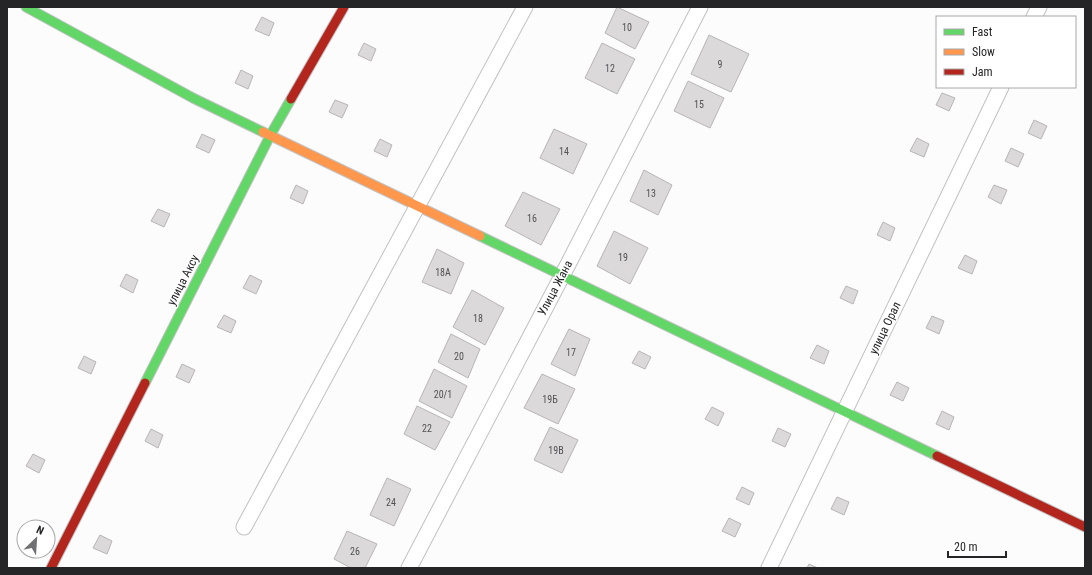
<svg xmlns="http://www.w3.org/2000/svg" width="1092" height="575" viewBox="0 0 1092 575" font-family="'Roboto Condensed',sans-serif">
<style>
.building{fill:#dbd9d9;stroke:#b7b5b5}
.lines{fill:none;stroke-linecap:round;stroke-linejoin:round}
.street-casing{stroke:#c1c1c3;stroke-width:17}
.fast-casing{stroke:#c1c1c3;stroke-width:11}
.slow-casing{stroke:#c1c1c3;stroke-width:11}
.jam-casing{stroke:#c1c1c3;stroke-width:11}
.street{stroke:#fff;stroke-width:15}
.fast{stroke:#63d668;stroke-width:9}
.slow{stroke:#ff974d;stroke-width:9}
.jam{stroke:#b3261e;stroke-width:9}
.labels{text-anchor:middle;stroke-width:3;stroke-linejoin:round;paint-order:stroke}
.number-label{font-size:10px;fill:#525254}
.street-label{font-size:12px;fill:#252528;stroke:#fff}
</style>
<rect width="100%" height="100%" fill="#fcfcfd"/>
<g class="building">
<path d="M 617,7 L 649,22 L 635,49 L 605,33 Z"/>
<path d="M 262,17 L 274,23 L 269,36 L 255,30 Z"/>
<path d="M 709,35 L 749,54 L 731,92 L 691,74 Z"/>
<path d="M 364,43 L 376,49 L 371,61 L 358,55 Z"/>
<path d="M 602,43 L 635,59 L 617,94 L 585,78 Z"/>
<path d="M 241,70 L 253,76 L 248,89 L 235,83 Z"/>
<path d="M 688,81 L 724,98 L 710,128 L 674,111 Z"/>
<path d="M 942,93 L 955,98 L 949,111 L 936,105 Z"/>
<path d="M 335,100 L 348,105 L 342,118 L 329,112 Z"/>
<path d="M 1034,120 L 1047,126 L 1041,139 L 1028,133 Z"/>
<path d="M 554,129 L 587,144 L 573,174 L 540,158 Z"/>
<path d="M 202,134 L 215,140 L 209,153 L 196,147 Z"/>
<path d="M 917,138 L 929,144 L 924,157 L 910,151 Z"/>
<path d="M 380,139 L 392,145 L 387,157 L 374,151 Z"/>
<path d="M 1011,148 L 1024,154 L 1018,167 L 1005,161 Z"/>
<path d="M 644,170 L 672,185 L 658,215 L 630,201 Z"/>
<path d="M 296,185 L 308,191 L 303,204 L 290,198 Z"/>
<path d="M 994,185 L 1007,190 L 1001,204 L 988,197 Z"/>
<path d="M 523,192 L 560,209 L 541,245 L 505,226 Z"/>
<path d="M 158,209 L 170,214 L 164,227 L 151,221 Z"/>
<path d="M 883,222 L 895,228 L 890,241 L 877,235 Z"/>
<path d="M 614,231 L 648,248 L 630,284 L 597,266 Z"/>
<path d="M 437,249 L 464,263 L 451,294 L 422,282 Z"/>
<path d="M 965,255 L 977,261 L 972,274 L 958,268 Z"/>
<path d="M 126,274 L 138,280 L 133,293 L 120,286 Z"/>
<path d="M 250,275 L 262,281 L 256,294 L 243,288 Z"/>
<path d="M 846,286 L 858,291 L 853,304 L 840,298 Z"/>
<path d="M 472,290 L 504,308 L 485,345 L 453,327 Z"/>
<path d="M 224,315 L 236,321 L 231,333 L 217,327 Z"/>
<path d="M 932,316 L 944,321 L 939,334 L 926,328 Z"/>
<path d="M 569,329 L 590,339 L 575,376 L 551,364 Z"/>
<path d="M 451,334 L 480,349 L 468,378 L 438,362 Z"/>
<path d="M 817,345 L 829,351 L 824,364 L 810,358 Z"/>
<path d="M 639,351 L 651,357 L 645,369 L 632,363 Z"/>
<path d="M 84,356 L 96,362 L 91,374 L 78,368 Z"/>
<path d="M 182,364 L 195,370 L 189,383 L 176,377 Z"/>
<path d="M 434,369 L 467,386 L 452,418 L 419,401 Z"/>
<path d="M 542,374 L 575,389 L 558,424 L 524,408 Z"/>
<path d="M 897,382 L 909,388 L 903,401 L 890,395 Z"/>
<path d="M 417,406 L 450,422 L 435,450 L 404,434 Z"/>
<path d="M 712,407 L 724,413 L 718,426 L 705,419 Z"/>
<path d="M 942,411 L 954,417 L 949,430 L 936,424 Z"/>
<path d="M 550,427 L 578,440 L 562,473 L 534,460 Z"/>
<path d="M 778,428 L 791,434 L 785,447 L 772,441 Z"/>
<path d="M 151,429 L 163,435 L 158,448 L 145,441 Z"/>
<path d="M 33,454 L 45,460 L 39,473 L 26,466 Z"/>
<path d="M 387,478 L 411,489 L 394,526 L 370,515 Z"/>
<path d="M 742,487 L 754,493 L 749,505 L 736,499 Z"/>
<path d="M 837,497 L 849,502 L 844,515 L 831,509 Z"/>
<path d="M 729,518 L 741,524 L 735,537 L 722,531 Z"/>
<path d="M 347,531 L 377,544 L 365,568 L 351,568 L 334,559 Z"/>
<path d="M 100,535 L 112,541 L 107,554 L 93,548 Z"/>
<path d="M 809,564 L 818,568 L 807,568 Z"/>
</g>
<g class="lines">
<defs>
<g id="street">
<path d="M 1034,17 L 1039,7"/>
<path d="M 244,527 L 525,7"/>
<path d="M 409,568 L 562,276 L 700,7"/>
<path d="M 769,568 L 1001,87"/>
</g>
<g id="fast">
<path d="M 26,7 L 193,98 L 263,132"/>
<path d="M 480,236 L 937,456"/>
<path d="M 145,383 L 271,134 L 291,99"/>
</g>
<path id="slow" d="M 263,132 L 480,236"/>
<g id="jam">
<path d="M 291,99 L 344,7"/>
<path d="M 937,456 L 1085,527"/>
<path d="M 51,568 L 145,383"/>
</g>
</defs>
<use href="#street" class="street-casing"/>
<use href="#fast" class="fast-casing"/>
<use href="#slow" class="slow-casing"/>
<use href="#jam" class="jam-casing"/>
<use href="#street" class="street"/>
<use href="#fast" class="fast"/>
<use href="#slow" class="slow"/>
<use href="#jam" class="jam"/>
</g>
<g class="labels">
<g class="number-label">
<text x="627" y="31">10</text>
<text x="720" y="68">9</text>
<text x="610" y="72">12</text>
<text x="699" y="108">15</text>
<text x="564" y="155">14</text>
<text x="651" y="197">13</text>
<text x="532" y="222">16</text>
<text x="623" y="261">19</text>
<text x="443" y="276">18А</text>
<text x="478" y="322">18</text>
<text x="571" y="356">17</text>
<text x="459" y="360">20</text>
<text x="443" y="398">20/1</text>
<text x="550" y="403">19Б</text>
<text x="427" y="432">22</text>
<text x="556" y="454">19В</text>
<text x="391" y="506">24</text>
<text x="355" y="555">26</text>
</g>
<g class="street-label">
<text transform="translate(183 280) rotate(-63)" y="4">улица Аксу</text>
<text transform="translate(555 288) rotate(-62)" y="4">Улица Жана</text>
<text transform="translate(885 328) rotate(-64)" y="4">улица Орал</text>
</g>
</g>
<rect width="1092" height="575" fill="none" stroke="#252528" stroke-width="16"/>
<rect x="936" y="16" width="140" height="72" fill="#ffffff" stroke="#a8a8a9"/>
<rect x="944" y="29" width="20" height="6" fill="#63d668" stroke="#a8a8a9"/>
<text x="972" y="36" font-size="12" fill="#252528">Fast</text>
<rect x="944" y="49" width="20" height="6" fill="#ff974d" stroke="#a8a8a9"/>
<text x="972" y="56" font-size="12" fill="#252528">Slow</text>
<rect x="944" y="69" width="20" height="6" fill="#b3261e" stroke="#a8a8a9"/>
<text x="972" y="76" font-size="12" fill="#252528">Jam</text>
<g transform="translate(36 539) rotate(25)"><circle r="19" fill="#ffffff" stroke="#a8a8a9"/>
<path d="M0-3L7 15L0 10L-7 15Z" fill="#707073"/>
<text y="-6" font-size="11" font-weight="bold" text-anchor="middle" fill="#252528">N</text>
</g>
<path d="M948 551v6h58v-6" fill="none" stroke="#252528" stroke-width="2"/>
<text x="954" y="551" font-size="12" fill="#252528" stroke="#ffffff" stroke-width="3" paint-order="stroke">20 m</text>
</svg>
